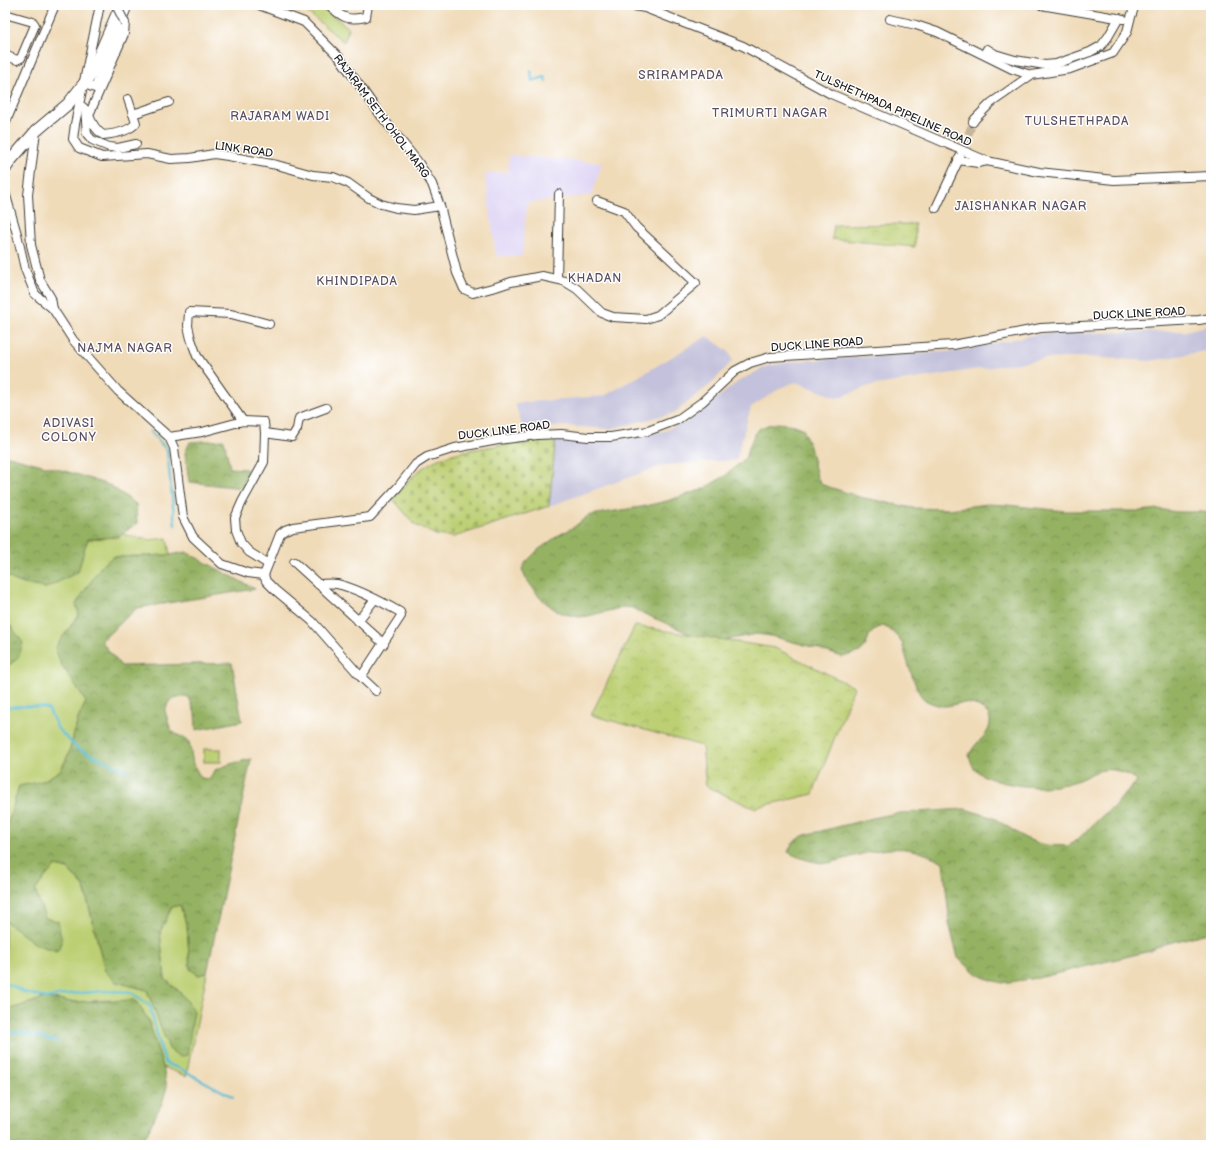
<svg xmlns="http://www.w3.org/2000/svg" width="1216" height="1150" viewBox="0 0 1216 1150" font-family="'Balsamiq Sans',sans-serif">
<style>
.built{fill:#dfd5f5}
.industrial{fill:#c3c1db}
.grass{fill:#bccf72;stroke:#6c7647}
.forest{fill:url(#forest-crowns);stroke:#586740}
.cemetery{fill:url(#cemetery-stones);stroke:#6c7647}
.park{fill:url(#park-crowns);stroke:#6c7647}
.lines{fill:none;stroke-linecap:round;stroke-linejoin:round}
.stream{stroke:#53bad1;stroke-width:2.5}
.street-tunnel{stroke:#c6b59a;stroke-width:8;stroke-dasharray:8 4;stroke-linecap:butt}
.street-casing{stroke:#3c3934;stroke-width:10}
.secondary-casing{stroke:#3c3934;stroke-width:13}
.street{stroke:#fff;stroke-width:8}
.secondary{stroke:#fff;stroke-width:11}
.street-bridge-casing{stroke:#3c3934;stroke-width:10;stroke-linecap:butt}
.street-bridge{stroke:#fff;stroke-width:8}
.labels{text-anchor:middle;stroke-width:3;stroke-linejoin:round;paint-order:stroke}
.street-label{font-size:11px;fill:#1c1c1c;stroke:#fff}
.neighbourhood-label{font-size:12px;letter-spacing:1px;fill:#5b5061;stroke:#fff}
</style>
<defs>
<pattern id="forest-crowns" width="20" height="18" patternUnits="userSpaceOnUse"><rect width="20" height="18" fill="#95b264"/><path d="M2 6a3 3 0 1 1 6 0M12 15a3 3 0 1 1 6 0" fill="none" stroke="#799052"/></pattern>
<pattern id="cemetery-stones" width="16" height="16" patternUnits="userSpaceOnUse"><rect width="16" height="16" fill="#bccf72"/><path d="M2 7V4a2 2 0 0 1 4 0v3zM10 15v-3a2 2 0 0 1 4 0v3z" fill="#a1b162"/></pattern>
<pattern id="park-crowns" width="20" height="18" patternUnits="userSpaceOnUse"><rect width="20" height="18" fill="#bccf72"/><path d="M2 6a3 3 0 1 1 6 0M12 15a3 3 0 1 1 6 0" fill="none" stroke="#a1b162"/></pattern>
</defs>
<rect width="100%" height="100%" fill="#fff"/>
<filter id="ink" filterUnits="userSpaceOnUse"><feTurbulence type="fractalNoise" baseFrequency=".025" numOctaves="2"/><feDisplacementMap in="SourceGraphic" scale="8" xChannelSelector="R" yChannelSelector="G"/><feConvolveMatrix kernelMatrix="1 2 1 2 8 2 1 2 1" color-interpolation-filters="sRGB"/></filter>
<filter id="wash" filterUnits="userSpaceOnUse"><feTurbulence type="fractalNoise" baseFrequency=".012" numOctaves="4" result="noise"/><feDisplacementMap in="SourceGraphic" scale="16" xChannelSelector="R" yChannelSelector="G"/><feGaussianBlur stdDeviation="0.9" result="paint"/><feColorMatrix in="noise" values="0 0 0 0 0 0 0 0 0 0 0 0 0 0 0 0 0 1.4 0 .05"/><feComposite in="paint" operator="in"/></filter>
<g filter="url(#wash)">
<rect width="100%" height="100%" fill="#f0dbb9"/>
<path class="built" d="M 509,155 L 602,163 L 592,195 L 527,203 L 522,256 L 496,256 L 485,174 L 508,172 Z"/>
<g class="industrial">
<path d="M 1211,325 L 1211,350 L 1150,361 L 1086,357 L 1044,359 L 869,386 L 838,398 L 796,382 L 782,387 L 751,407 L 736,460 L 664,465 L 549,506 L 556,437 L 591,442 L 621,440 L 664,431 L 688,421 L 739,381 L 767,366 L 797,361 L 960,351 L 1038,334 L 1186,331 Z"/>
<path d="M 707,336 L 728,351 L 733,360 L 712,383 L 674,413 L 610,429 L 565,426 L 523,429 L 515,403 L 604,396 L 643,374 Z"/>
</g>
<g class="grass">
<path d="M 286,5 L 318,5 L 349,28 L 344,42 L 306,11 Z"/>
<path d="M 122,534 L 149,540 L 167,538 L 170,555 L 113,557 L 79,614 L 56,648 L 86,702 L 78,719 L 69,753 L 61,770 L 43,781 L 19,786 L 5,833 L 5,668 L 18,658 L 13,629 L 5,620 L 5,574 C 18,585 30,585 46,588 L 85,547 L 88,539 L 117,537 Z"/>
<rect x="204" y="749" width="17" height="13"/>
<path d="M 56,866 L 68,869 L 84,887 L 105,971 L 116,982 L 147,990 L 169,1048 L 182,994 L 165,979 L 160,932 L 172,907 L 180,905 L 187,927 L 190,969 L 199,975 L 207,973 L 186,1076 L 163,1067 L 148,1019 L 112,1000 L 71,1002 L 44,998 L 5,1011 L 5,921 L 11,925 L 45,918 L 35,891 L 45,877 Z"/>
</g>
<g class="forest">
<path d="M 778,423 L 795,425 L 803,429 L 810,447 L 817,477 L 823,485 L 860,497 L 913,508 L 949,509 L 987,504 L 1007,505 L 1065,511 L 1141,511 L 1158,509 L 1176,512 L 1200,512 L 1211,513 L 1211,932 L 1165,944 L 1150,951 L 1038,978 L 1002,983 L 985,978 L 977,974 L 958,958 L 949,923 L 949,916 L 943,862 C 925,852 909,847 889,849 C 874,850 859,855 844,859 C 839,860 834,862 829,863 C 817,864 798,858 788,852 C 792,843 796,839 805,835 L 881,816 L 900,813 L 965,809 L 994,818 L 1025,838 L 1043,845 L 1068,846 L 1079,838 L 1102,816 L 1116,805 L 1126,792 L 1137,782 C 1130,774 1115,768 1104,770 C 1095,771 1088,776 1081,779 C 1074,782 1067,784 1060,785 C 1041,790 992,785 977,771 C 972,767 971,761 969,755 C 971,752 972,749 974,747 C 979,740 987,735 989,728 C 995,711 976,703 963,703 C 957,703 951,706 945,706 C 939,706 929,703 924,699 C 915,692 906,655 902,643 C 896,635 892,630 883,626 L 875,629 L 869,636 L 866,645 L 860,652 L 842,657 L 816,648 L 771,636 L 756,634 L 721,641 L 703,641 L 679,629 L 640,612 L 633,608 L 624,607 L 588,616 L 579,617 L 561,613 L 554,609 L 540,598 L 525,577 L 522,569 L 526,562 L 538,550 L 559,535 L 574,527 L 588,516 L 597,514 L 641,507 L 667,501 L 701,490 L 725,476 L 739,464 L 745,458 L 754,435 L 760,428 L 768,425 Z"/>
<path d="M 224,440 L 230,468 L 247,469 L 243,488 L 189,482 L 185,453 L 190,442 Z"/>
<path d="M 5,455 L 79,475 L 111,486 L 136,504 L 137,523 L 117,537 L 88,539 L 85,547 L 78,572 L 46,588 L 29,585 L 13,580 L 5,574 Z"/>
<path d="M 186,552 L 255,589 L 137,608 L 101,641 L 121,666 L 232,663 L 242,721 L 196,730 L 195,713 L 189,697 L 181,697 L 169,701 L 165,711 L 171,731 L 189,741 L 193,764 L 201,778 L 209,779 L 215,770 L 230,764 L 251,759 L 207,973 L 199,975 L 190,969 L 187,927 L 180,905 L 172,907 L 160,932 L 165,979 L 182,994 L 194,1011 L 187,1055 L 180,1057 L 169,1049 L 147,990 L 116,982 L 105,971 L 84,887 L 68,869 L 56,866 L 45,877 L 35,891 L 45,918 L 58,921 L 62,943 L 57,951 L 37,945 L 5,921 L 5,833 L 19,786 L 43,781 L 61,770 L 69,753 L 78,719 L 86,702 L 61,664 L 55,648 L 79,614 L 76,604 L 102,565 L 113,557 L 170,555 Z"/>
<path d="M 5,620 L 13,629 L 23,643 L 18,658 L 5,668 Z"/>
<path d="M 44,998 L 71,1002 L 135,1000 L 148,1019 L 163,1067 L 167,1087 L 162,1103 L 141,1145 L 5,1145 L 5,1011 Z"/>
</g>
<path class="cemetery" d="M 556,437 L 549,506 L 454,537 L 436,535 L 415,525 L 393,499 C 401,490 410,477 420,470 C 441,453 470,450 495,446 C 515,442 535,438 556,437 Z"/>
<g class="park">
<path d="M 915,224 L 915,247 L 832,239 L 834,225 Z"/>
<path d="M 635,626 L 775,648 L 854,687 L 813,794 L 753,808 L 706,786 L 702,746 L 591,715 Z"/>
</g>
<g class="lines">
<g class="stream">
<path d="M 531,71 L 532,81 L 545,77 L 546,82"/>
<path d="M 150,431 L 167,450 L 175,525"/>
<path d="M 5,708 L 19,706 L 42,707 L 49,710 L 58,729 L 78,749 L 128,771"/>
<path d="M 5,984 L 11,985 L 23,992 L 47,998 L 69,994 L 105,991 L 131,992 L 150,1006 L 160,1046 L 166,1064 L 179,1068 L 233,1097"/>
<path d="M 5,1033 L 20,1032 L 58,1042"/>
</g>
</g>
</g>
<g filter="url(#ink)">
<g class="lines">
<path class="street-tunnel" d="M 960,157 L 973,122"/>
<defs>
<g id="street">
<path d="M 100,5 L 75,124 L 73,139 L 79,148 L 102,157 L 147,154 L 171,159 L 190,158 L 214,154 L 228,156 L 277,165 L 313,175 L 333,177 L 348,183 L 369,198 L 381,204 L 396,208 L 414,210 L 440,206"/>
<path d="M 259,5 L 304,22 L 339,57 L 382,117 L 418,162 L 432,184 L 440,206 L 457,273 L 464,289 L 473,293 L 496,287 L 511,282 L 542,276 L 564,281 L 577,289 L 602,313 L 613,317 L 646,319 L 658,315 L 696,283 L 636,227 L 624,211 L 597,201"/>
<path d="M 329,5 C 342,18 348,21 366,17 L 368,5"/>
<path d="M 629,5 L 645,8 L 743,46 L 831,94 L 987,161 L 1039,172 L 1114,180 L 1211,176"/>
<path d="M 1041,5 L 1123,19"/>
<path d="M 5,14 L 33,22 L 35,25 L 21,58 L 17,60 L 5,55"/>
<path d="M 890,19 L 916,25 L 937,32 L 1012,69 L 1031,75"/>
<path d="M 125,23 L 124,34 L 89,115 C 92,124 96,130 103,135 C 114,134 129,132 136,123 L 128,99"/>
<path d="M 987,49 L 995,54 L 1015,60 L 1045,65 L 1056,64 L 1090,52 L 1101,46 L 1108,37 L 1119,18"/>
<path d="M 84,84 L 95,88 L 128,5"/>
<path d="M 79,106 L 83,107 L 85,109 L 87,134 L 92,140 L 109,147 L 118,148 L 136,144"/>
<path d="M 133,114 L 169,102"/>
<path d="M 973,122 L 975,119 L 991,103 L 1031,75 L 1070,69 L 1113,53 L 1127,32 L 1130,20 L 1135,5"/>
<path d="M 5,124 L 55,5"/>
<path d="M 36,131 L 28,195 L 31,245 L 40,280 L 51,298 L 53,309 L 73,340 L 118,391 L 169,437 L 174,448 L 183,517 L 193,537 L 222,564 L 248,573 L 264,575"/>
<path d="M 958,160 L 978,163 L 987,161"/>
<path d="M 5,192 L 17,234 L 25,269 L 35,294 L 53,309"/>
<path d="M 936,208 L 960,157"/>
<path d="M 557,279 L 559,194"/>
<path d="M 243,421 L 197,356 L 191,339 L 188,326 L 189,312 L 231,314 L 269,324"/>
<path d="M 265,433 L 292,437 L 297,429 L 299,418 L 326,408"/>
<path d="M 169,437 L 202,432 L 243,421 L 264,422 L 265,433 L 264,462 L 242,502 L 235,518 L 236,530 L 241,543 L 249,552 L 268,564"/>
<path d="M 294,562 L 384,644"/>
<path d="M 264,575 L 280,534 L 285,530 L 293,527 L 370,517 L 398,487 L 416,464 L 427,457 L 455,448 L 498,440 L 537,435 L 561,434 L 588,437 L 611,437 L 648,431 L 677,420 L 702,402 L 735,371 L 750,363 L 770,357 L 953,345 L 1041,328 L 1199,320 L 1211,318"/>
<path d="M 264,575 L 266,581 L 275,590 L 312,621 L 361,677 L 376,691"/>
<path d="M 318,584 C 324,584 331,583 337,584 C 356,588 382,602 400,612 L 401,616 L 361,677"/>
<path d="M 358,621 L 375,599"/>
</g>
<path id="secondary" d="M 5,169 L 11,160 L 36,131 L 68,104 L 90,76 L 121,5"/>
</defs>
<use href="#street" class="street-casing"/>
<use href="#secondary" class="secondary-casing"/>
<use href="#street" class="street"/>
<use href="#secondary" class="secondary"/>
<defs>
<path id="street-bridge" d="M 116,5 L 125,23"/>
</defs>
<use href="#street-bridge" class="street-bridge-casing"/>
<use href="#street-bridge" class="street-bridge"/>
</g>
</g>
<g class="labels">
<g class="street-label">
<text transform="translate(893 108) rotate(24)" y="4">TULSHETHPADA PIPELINE ROAD</text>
<text transform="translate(382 116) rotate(53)" y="4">RAJARAM SETH OHOL MARG</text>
<text transform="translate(244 149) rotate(8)" y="4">LINK ROAD</text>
<text transform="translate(1139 313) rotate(-3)" y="4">DUCK LINE ROAD</text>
<text transform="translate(817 344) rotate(-4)" y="4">DUCK LINE ROAD</text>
<text transform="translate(504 430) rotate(-7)" y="4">DUCK LINE ROAD</text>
</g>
<g class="neighbourhood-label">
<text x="681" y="79">SRIRAMPADA</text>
<text x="770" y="117">TRIMURTI NAGAR</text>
<text x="280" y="120">RAJARAM WADI</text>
<text x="1077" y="125">TULSHETHPADA</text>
<text x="1021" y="210">JAISHANKAR NAGAR</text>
<text x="595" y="282">KHADAN</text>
<text x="357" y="285">KHINDIPADA</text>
<text x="125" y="352">NAJMA NAGAR</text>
<text x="69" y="427">ADIVASI<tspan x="69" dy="14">COLONY</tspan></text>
</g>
</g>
<rect width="1216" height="1150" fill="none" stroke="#fff" stroke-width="20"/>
</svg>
